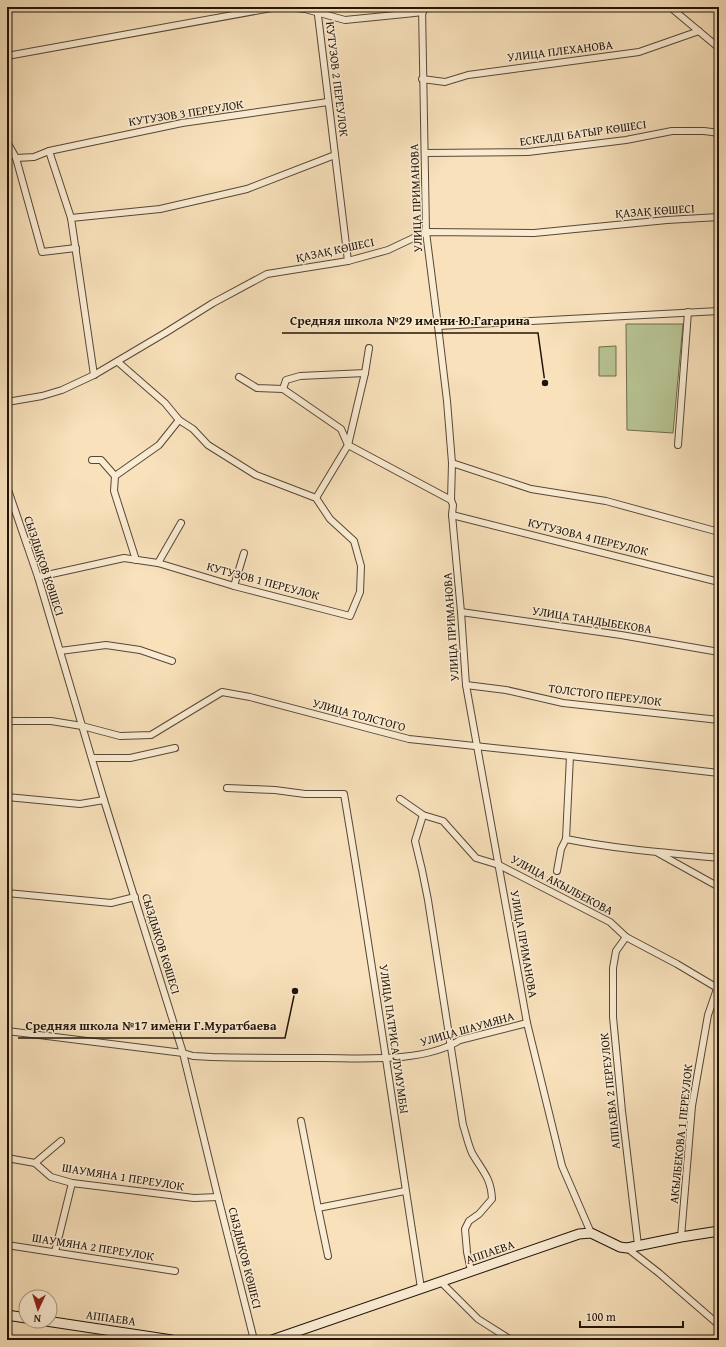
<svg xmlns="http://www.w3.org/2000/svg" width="726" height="1347" viewBox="0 0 726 1347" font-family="'Gentium Book Plus',serif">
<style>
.green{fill:#b8c494;stroke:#6d6c4e}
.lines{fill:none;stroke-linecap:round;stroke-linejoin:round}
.street-casing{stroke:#584736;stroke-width:8}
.secondary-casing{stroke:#221409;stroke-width:11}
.street{stroke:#faecd3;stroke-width:6}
.secondary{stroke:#faecd3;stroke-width:9}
.labels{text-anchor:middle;stroke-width:3;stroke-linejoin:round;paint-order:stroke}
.street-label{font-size:12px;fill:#221409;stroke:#faecd3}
.leader{fill:none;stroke:#221409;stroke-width:1.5}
.callout-dot{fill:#221409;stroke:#faecd3;stroke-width:1.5}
.callout-label{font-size:13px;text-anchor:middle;font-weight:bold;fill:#221409;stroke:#faecd3;stroke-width:3;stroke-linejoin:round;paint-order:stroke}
</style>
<rect width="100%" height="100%" fill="#f8e1bb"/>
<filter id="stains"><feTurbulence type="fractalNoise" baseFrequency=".005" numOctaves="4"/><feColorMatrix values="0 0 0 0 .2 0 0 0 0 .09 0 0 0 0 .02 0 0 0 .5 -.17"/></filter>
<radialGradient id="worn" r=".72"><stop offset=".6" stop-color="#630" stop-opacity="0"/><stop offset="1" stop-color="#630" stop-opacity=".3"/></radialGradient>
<g class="green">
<path d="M 683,324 L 673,433 L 627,430 L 626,324 Z"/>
<path d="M 616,346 L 616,376 L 599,376 L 599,347 Z"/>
</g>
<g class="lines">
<defs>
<g id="street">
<path d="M 288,7 L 305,9 L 345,20 L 405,14 L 423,12"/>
<path d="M 317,7 L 348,261"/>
<path d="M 422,7 L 426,232 L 438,326 L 447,401 L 452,463 L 451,500 L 453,505 L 452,515 L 461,612 L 466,685 L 527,1023 L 562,1166 L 591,1233"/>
<path d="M 670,7 L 719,48"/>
<path d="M 7,56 L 277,7"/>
<path d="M 422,79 L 445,82 L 468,75 L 639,52 L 699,31"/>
<path d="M 7,142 L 16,158 L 42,252 L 76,248"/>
<path d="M 49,151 L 71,218 L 94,375"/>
<path d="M 425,153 L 528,152 L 626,140 L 672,131 L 704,131 L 719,133"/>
<path d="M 16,158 L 34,157 L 49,151 L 182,123 L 328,102"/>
<path d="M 71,218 L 160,209 L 247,189 L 335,155"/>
<path d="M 438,326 L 719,311"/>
<path d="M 239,377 L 257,388 L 283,389 L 341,429 L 348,445 L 451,500"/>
<path d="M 283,389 L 286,380 L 300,376 L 365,373"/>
<path d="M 7,402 L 42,396 L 62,390 L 94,375 L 165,333 L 213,303 L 267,274 L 348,261 L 388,250 L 426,232 L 534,233 L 667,220 L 719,217"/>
<path d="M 678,445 L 688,312"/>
<path d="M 92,460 L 101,460 L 115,476 L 114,491 L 136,560"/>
<path d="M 452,463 L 531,489 L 606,501 L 719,532"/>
<path d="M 115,476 L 159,445 L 179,420"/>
<path d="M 7,487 L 38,577 L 104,800 L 183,1053 L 218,1197 L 254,1340"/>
<path d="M 316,498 L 348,445 L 365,373 L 369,348"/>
<path d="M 452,515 L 719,582"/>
<path d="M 158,563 L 181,523"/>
<path d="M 38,577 L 124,558 L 158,563 L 234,586 L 350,616 L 360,592 L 361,566 L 354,541 L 330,519 L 316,498 L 256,475 L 208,445 L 193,429 L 179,420 L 165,403 L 118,362"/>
<path d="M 234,586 L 244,553"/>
<path d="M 461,612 L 621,635 L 719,652"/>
<path d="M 60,651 L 106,645 L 140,650 L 172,661"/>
<path d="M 466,685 L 506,690 L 563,703 L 719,720"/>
<path d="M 7,721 L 51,721 L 82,726 L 120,736 L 151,735 L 222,692 L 250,697 L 409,739 L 570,756 L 719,773"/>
<path d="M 570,756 L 566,839 C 616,849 668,853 719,858"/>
<path d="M 92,758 L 130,758 L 175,748"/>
<path d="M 227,788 L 275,790 L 305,794 L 344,794 C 372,958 395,1123 421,1288"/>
<path d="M 7,797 L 80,804 L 104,800"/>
<path d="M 400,799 L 423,815 L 443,821 L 476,858 L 499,865 L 610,922 L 626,937 L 677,964 L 719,989"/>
<path d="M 423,815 L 415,841 L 422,870 L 428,900 L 463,1125 C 466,1134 468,1144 472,1153 C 482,1171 491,1177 492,1199 L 479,1214 L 469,1221 L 465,1229 L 467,1252 L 471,1271"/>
<path d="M 658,853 L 719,887"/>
<path d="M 557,871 L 561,849 L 566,839"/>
<path d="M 7,893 L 111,903 L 135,897"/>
<path d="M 626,937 L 616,951 L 613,968 L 613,1017 L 622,1111 L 638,1245"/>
<path d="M 7,1031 L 183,1053 L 193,1056 L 212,1057 C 248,1058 285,1058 322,1058 C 363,1058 424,1063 460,1040 L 527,1023"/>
<path d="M 301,1121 L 318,1208 L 328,1256"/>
<path d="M 7,1158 L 35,1163 L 51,1177 L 72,1183 L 194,1198 L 218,1197"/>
<path d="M 35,1163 L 61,1141"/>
<path d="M 318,1208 L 405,1191"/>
<path d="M 681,1237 L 692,1106 L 708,1015 L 717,989"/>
<path d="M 7,1245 L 175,1271"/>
<path d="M 627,1248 L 659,1273 L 719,1325"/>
<path d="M 55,1252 L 72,1183"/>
<path d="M 441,1282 L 478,1319 L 511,1340"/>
</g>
<g id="secondary">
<path d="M 7,1315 L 26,1318"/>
<path d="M 46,1321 L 172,1340"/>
<path d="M 272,1340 L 579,1234 L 591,1233 L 620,1247 L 627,1248 L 681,1237 L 719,1231"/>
</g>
</defs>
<use href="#street" class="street-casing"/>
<use href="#secondary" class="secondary-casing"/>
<use href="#street" class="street"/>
<use href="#secondary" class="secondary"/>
</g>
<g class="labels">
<g class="street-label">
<text transform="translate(560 51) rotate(-7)" y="4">УЛИЦА ПЛЕХАНОВА</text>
<text transform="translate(337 79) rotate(83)" y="4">КУТУЗОВ 2 ПЕРЕУЛОК</text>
<text transform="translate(186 113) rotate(-9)" y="4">КУТУЗОВ 3 ПЕРЕУЛОК</text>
<text transform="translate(583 133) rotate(-8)" y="4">ЕСКЕЛДІ БАТЫР КӨШЕСІ</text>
<text transform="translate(416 198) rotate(-92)" y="4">УЛИЦА ПРИМАНОВА</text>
<text transform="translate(655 211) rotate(-4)" y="4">ҚАЗАҚ КӨШЕСІ</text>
<text transform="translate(335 250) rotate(-12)" y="4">ҚАЗАҚ КӨШЕСІ</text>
<text transform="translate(588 537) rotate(14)" y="4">КУТУЗОВА 4 ПЕРЕУЛОК</text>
<text transform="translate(44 566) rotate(72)" y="4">СЫЗДЫҚОВ КӨШЕСІ</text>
<text transform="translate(263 581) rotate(15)" y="4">КУТУЗОВ 1 ПЕРЕУЛОК</text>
<text transform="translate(592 620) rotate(9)" y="4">УЛИЦА ТАНДЫБЕКОВА</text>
<text transform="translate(451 627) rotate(-94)" y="4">УЛИЦА ПРИМАНОВА</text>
<text transform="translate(605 695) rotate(7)" y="4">ТОЛСТОГО ПЕРЕУЛОК</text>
<text transform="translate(359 715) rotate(15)" y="4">УЛИЦА ТОЛСТОГО</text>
<text transform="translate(562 885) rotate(28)" y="4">УЛИЦА АКЫЛБЕКОВА</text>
<text transform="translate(161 944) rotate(73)" y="4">СЫЗДЫҚОВ КӨШЕСІ</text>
<text transform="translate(524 944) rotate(80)" y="4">УЛИЦА ПРИМАНОВА</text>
<text transform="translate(467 1029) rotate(-16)" y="4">УЛИЦА ШАУМЯНА</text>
<text transform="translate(394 1039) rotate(82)" y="4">УЛИЦА ПАТРИСА ЛУМУМБЫ</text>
<text transform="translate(610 1091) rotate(-96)" y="4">АППАЕВА 2 ПЕРЕУЛОК</text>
<text transform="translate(681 1134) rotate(-84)" y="4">АКЫЛБЕКОВА 1 ПЕРЕУЛОК</text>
<text transform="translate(123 1177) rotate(9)" y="4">ШАУМЯНА 1 ПЕРЕУЛОК</text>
<text transform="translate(93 1247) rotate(9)" y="4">ШАУМЯНА 2 ПЕРЕУЛОК</text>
<text transform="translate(490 1252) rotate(-19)" y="4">АППАЕВА</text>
<text transform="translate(245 1258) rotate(76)" y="4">СЫЗДЫҚОВ КӨШЕСІ</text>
<text transform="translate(111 1318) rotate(8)" y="4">АППАЕВА</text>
</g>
</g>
<path class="leader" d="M545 383L538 333H282M295 991L285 1038H18"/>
<g class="callout-dot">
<circle cx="545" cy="383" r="4"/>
<circle cx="295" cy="991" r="4"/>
</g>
<g class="callout-label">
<text x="410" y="325">Средняя школа №29 имени Ю.Гагарина</text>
<text x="151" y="1030">Средняя школа №17 имени Г.Муратбаева</text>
</g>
<rect width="726" height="1347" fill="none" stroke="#f8e1bb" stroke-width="24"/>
<rect x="8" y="8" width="710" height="1331" fill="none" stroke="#221409" stroke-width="2"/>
<rect x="12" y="12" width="702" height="1323" fill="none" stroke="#221409"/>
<g transform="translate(38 1309) rotate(184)"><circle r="19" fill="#faecd3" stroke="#a49682"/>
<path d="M0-3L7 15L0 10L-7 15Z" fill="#8f2418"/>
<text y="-6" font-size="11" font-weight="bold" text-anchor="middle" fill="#221409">N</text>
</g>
<path d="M580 1321v6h103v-6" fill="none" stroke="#221409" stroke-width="2"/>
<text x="586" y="1321" font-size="12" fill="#221409" stroke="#faecd3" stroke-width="3" paint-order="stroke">100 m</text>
<rect width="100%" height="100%" filter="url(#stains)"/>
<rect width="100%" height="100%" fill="url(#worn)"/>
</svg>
